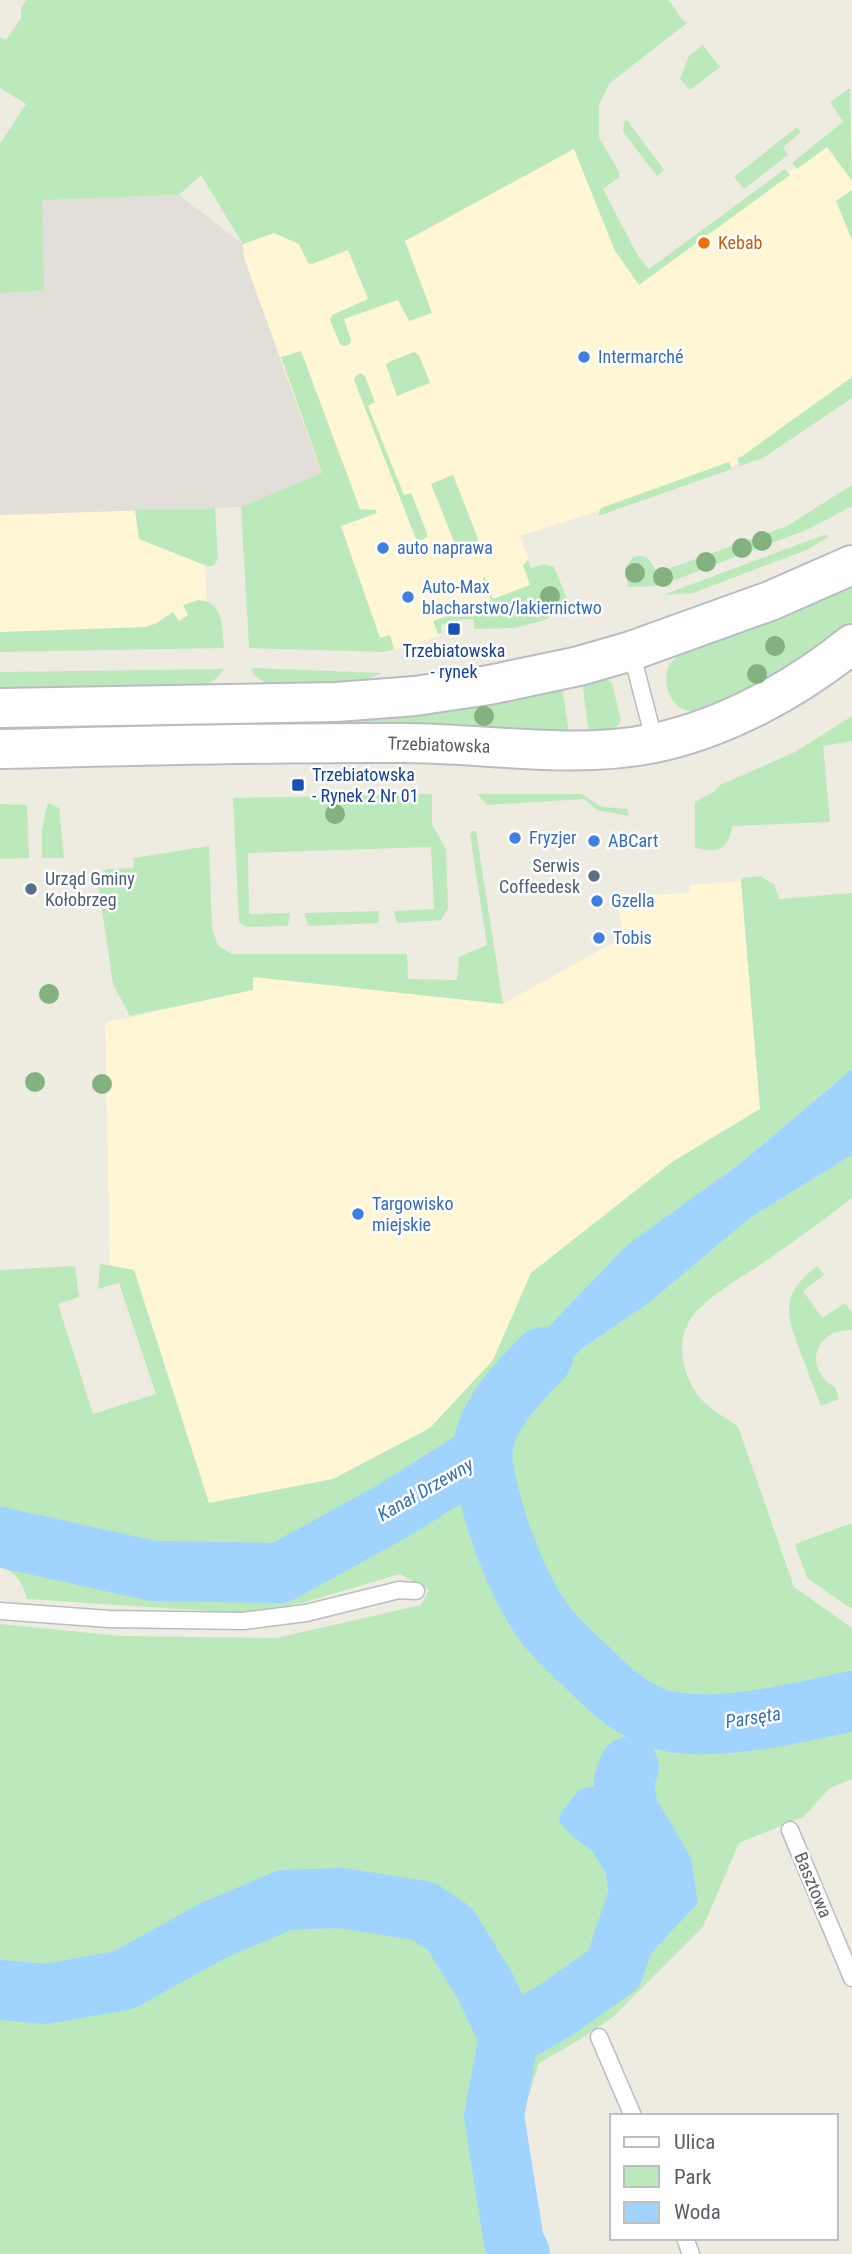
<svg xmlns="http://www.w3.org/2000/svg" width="852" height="2254" viewBox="0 0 852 2254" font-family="'Roboto Condensed',sans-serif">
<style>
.commercial{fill:#fff6d5}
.industrial{fill:#e2dfd9}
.green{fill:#bbe9bb}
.water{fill:#a0d4ff}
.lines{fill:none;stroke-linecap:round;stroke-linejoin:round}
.river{stroke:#a0d4ff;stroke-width:60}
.service-casing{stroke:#b9bcc2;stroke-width:19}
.tertiary-casing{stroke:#b9bcc2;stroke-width:42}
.service{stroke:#fff;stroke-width:16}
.tertiary{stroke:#fff;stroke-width:38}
.tree{fill:#83b280}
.food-dot{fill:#e8710a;stroke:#fff;stroke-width:2.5}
.shop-dot{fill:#3f7fe0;stroke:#fff;stroke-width:2.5}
.transit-dot{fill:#1a4fb4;stroke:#fff;stroke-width:2.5}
.service-dot{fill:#5c6f8a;stroke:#fff;stroke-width:2.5}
.labels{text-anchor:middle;stroke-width:5;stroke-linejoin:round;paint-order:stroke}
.food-label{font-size:18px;fill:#c56008;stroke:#fff;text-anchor:start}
.shop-label{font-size:18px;fill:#366cbe;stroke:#fff;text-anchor:start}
.transit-label{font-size:18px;fill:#164399;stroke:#fff}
.street-label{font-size:18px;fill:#5a5e64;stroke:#fff}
.service-label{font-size:18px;fill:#4e5e75;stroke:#fff;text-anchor:end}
.water-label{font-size:19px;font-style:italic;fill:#3373bc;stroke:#fff}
</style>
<rect width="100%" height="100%" fill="#eeece1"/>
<g class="commercial">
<path d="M 852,122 L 852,380 L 729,469 L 520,536 L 548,613 L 438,621 L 442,635 L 394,650 L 380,638 L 244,258 L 243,244 L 274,232 L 299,244 L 404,241 L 575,148 L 638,282 L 752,201 Z"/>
<path d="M 203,508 L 208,630 L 0,633 L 0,515 Z"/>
<path d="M 741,881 L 760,1109 L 672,1162 L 531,1273 L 493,1361 L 430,1428 L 333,1479 L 209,1503 L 134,1271 L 110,1265 L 105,1023 L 252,990 L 253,977 L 503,1004 L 623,937 L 617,897 L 689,893 L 690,885 Z"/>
</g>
<path class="industrial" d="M 179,195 L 243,244 L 244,258 L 322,474 L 241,507 L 0,515 L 0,201 Z"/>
<g class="green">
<path d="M 26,0 L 669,0 L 681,18 L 687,23 L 610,83 L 599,104 L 599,138 L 620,173 L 618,178 L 603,189 L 638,256 L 649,269 L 785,169 L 790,175 L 639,285 L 615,251 L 574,149 L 405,241 L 432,313 L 409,321 L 398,300 L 344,319 L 351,340 L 350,344 L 344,346 L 340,344 L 330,320 L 332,315 L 368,299 L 348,250 L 312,264 L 308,263 L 299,244 L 274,233 L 243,244 L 201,175 L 179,195 L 42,200 L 44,291 L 0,293 L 0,144 L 26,104 L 0,88 L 0,37 L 6,40 L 21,18 L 21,9 Z"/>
<path d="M 703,45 L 720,67 L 690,90 L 680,79 L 689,56 Z"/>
<path d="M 850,88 L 852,181 L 827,147 L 797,169 L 792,163 L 843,122 L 830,102 Z"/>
<path d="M 627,120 L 664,170 L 657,176 L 623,132 L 624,122 Z"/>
<path d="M 797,127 L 801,132 L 783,147 L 788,155 L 744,189 L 734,177 Z"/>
<path d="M 852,190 L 852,240 L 836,201 Z"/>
<path d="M 301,351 L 360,509 L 376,510 L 377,513 L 341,526 L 380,638 L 390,635 L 394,650 L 383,652 L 249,648 L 241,507 L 322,473 L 281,357 Z"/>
<path d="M 414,352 L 419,355 L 430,383 L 397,396 L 386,365 L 389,362 Z"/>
<path d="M 360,373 L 365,376 L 375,402 L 368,406 L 404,495 L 411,493 L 427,533 L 427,537 L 422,540 L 416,539 L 354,380 L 355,377 Z"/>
<path d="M 852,377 L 852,398 L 763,458 L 740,466 L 737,458 L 741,457 Z"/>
<path d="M 729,462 L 732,469 L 598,516 L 601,508 Z"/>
<path d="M 453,475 L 478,539 L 476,546 L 466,551 L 457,549 L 431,484 Z"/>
<path d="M 852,485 L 852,506 L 809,529 L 659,586 L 628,587 L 625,568 L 633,557 C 648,553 651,562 657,573 L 787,526 Z"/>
<path d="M 215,508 L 218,559 L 213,566 L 207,566 L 139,539 L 135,510 Z"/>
<path d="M 824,535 L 829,536 L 809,549 L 693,593 L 663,595 Z"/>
<path d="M 528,560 L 531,568 L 544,564 L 554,567 L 571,608 L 541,621 L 515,628 L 474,629 L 474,620 L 465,619 L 441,625 L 442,633 L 438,634 L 433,621 L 491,600 L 483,578 L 485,577 L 493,599 L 530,585 L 523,565 Z"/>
<path d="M 852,586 L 852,627 C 809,653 768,682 722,701 C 714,704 705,710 697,711 C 673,715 660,684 669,666 C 672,661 676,657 680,654 Z"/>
<path d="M 198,600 C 224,601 222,628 224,648 L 0,652 L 0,632 L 146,627 L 157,623 L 173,612 L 179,621 L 188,615 L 183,605 Z"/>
<path d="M 251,668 L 381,673 L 359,683 L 267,684 L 255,676 Z"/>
<path d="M 224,669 L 217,678 L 203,687 L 0,690 L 0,672 Z"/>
<path d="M 605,678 L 612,683 L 621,721 L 615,729 L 589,734 L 582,681 Z"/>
<path d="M 562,685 L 569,734 L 0,733 L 0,723 Z"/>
<path d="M 852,716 L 852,741 L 823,746 L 830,822 L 732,826 C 730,849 715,855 695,847 L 695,802 L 712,793 L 720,785 L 795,752 Z"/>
<path d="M 432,794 L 432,824 L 446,849 L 448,908 L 441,920 L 397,923 L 394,911 L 434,909 L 431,847 L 248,853 L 249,914 L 290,913 L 288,926 L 246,927 L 239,922 L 233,798 Z"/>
<path d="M 477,794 L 582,794 L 602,807 L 627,809 L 629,816 L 597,810 L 584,799 L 487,805 Z"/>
<path d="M 49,803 L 59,808 L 64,858 L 42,858 L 42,830 L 47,805 Z"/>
<path d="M 0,804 L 27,805 L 29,858 L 0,859 Z"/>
<path d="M 472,831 L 476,831 L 503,1004 L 253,977 L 253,990 L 130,1016 L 113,984 L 97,876 L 107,869 L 134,868 L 133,858 L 209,846 L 212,929 L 218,946 L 232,954 L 407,954 L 408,979 L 457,980 L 459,957 L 487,945 L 470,835 Z"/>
<path d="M 760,876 L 774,884 L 779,899 L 852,893 L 852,1069 L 742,1162 L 626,1247 L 539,1337 L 478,1411 L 465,1438 L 476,1492 L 512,1596 L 547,1648 L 582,1682 L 621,1713 L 660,1732 L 702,1740 L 758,1745 L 852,1724 L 852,1779 L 830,1788 L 803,1817 L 739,1843 L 703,1927 L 614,2016 L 579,2040 L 539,2063 L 516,2136 L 517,2200 L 543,2254 L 0,2254 L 0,1624 L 120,1636 L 276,1638 L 421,1605 L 429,1590 L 400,1574 L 302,1603 L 241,1613 L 27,1599 C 23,1583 17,1572 0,1567 L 0,1270 L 75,1266 L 79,1297 L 58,1304 L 93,1414 L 156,1394 L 119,1283 L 98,1289 L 100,1264 L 134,1270 L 209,1503 L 333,1479 L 430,1428 L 493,1360 L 531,1273 L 672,1162 L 760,1109 L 741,881 L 742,878 Z"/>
<path d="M 379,911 L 378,923 L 308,926 L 304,913 Z"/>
<path d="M 852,1155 L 852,1198 C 825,1219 798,1239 770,1258 C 746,1275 716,1290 696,1312 C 673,1337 681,1376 702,1400 C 712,1410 724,1417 736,1425 L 739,1429 L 794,1587 L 852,1628 L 852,1678 L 768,1690 L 703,1710 L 664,1709 L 624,1685 L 557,1613 L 529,1560 L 510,1514 L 509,1480 L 511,1426 L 538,1391 L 583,1348 L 650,1302 L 750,1218 Z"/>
<path d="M 817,1266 L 824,1275 L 803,1291 L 822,1318 L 845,1303 L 852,1313 L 852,1330 C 815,1328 802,1369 835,1387 L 839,1399 L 821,1406 C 814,1389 808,1371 801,1354 C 786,1314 779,1296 817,1266 Z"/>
<path d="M 852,1523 L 852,1609 L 807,1578 L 795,1544 Z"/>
</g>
<g class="water">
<path d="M 852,1069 L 852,1155 L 750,1218 L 650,1302 L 583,1348 L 538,1391 L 511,1426 L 491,1420 L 478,1411 L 539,1337 L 626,1246 L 742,1162 Z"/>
<path d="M 624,1780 L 661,1806 L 691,1858 L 698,1903 L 628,1978 L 614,1969 L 604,1959 L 618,1892 L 592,1851 L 572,1836 L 559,1822 L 561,1812 L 580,1789 Z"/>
</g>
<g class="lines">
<g class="river">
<path d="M 482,1455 C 487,1506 516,1587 548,1628 C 561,1644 578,1659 593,1673 C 615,1695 641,1717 673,1722 C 725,1731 801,1712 852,1701"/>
<path d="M 0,1537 L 153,1571 L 280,1573 L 391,1512 L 482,1455 C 484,1416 517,1384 543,1357"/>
<path d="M 0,1990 L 46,1994 L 124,1980 L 214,1930 L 285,1900 L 341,1898 L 423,1911 L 450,1929 L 485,1986 L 509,2037"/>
<path d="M 520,2254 L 514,2242 L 494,2116 L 509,2037 L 556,2010 L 614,1969 L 639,1894 L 624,1780 L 629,1767"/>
</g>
<defs>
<g id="service">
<path d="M 631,651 L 655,743"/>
<path d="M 0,1611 L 109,1619 L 243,1621 L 306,1613 L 399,1590 L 416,1591"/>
<path d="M 790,1830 L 852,1978"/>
<path d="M 599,2037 L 633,2116"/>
<path d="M 685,2238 L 691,2254"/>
</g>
<g id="tertiary">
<path d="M 0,708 L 336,702 L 415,696 L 489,685 L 579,666 L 631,651 L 770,601 L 852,565"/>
<path d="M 0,749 C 134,746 268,742 402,743 C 486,743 572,760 655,743 C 726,728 796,689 852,644"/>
</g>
</defs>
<use href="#service" class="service-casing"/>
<use href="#tertiary" class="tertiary-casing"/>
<use href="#service" class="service"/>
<use href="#tertiary" class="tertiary"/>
</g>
<g class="tree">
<circle cx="762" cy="541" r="10"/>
<circle cx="742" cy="548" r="10"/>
<circle cx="706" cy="562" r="10"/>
<circle cx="635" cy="573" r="10"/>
<circle cx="663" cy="577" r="10"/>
<circle cx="550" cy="596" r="10"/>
<circle cx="775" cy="646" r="10"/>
<circle cx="757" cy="674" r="10"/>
<circle cx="484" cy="716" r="10"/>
<circle cx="335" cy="814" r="10"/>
<circle cx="49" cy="994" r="10"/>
<circle cx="35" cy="1082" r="10"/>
<circle cx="102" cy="1084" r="10"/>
</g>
<circle class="food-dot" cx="704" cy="243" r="7"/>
<g class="shop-dot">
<circle cx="584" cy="357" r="7"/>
<circle cx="383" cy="548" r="7"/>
<circle cx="408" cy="597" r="7"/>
<circle cx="515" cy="838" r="7"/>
<circle cx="594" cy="841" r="7"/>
<circle cx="597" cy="901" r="7"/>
<circle cx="599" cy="938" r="7"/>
<circle cx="358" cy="1214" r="7"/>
</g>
<g class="transit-dot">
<rect x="447" y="622" width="14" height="14" rx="3.5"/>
<rect x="291" y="778" width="14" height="14" rx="3.5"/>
</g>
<g class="service-dot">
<circle cx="594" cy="876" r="7"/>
<circle cx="31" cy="889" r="7"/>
</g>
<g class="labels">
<g class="food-label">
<text x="718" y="249">Kebab</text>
</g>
<g class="shop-label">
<text x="598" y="363">Intermarché</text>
<text x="397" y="554">auto naprawa</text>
<text x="422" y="593">Auto-Max<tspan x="422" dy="21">blacharstwo/lakiernictwo</tspan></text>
<text x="529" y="844">Fryzjer</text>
<text x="608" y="847">ABCart</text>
<text x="611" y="907">Gzella</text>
<text x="613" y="944">Tobis</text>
<text x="372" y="1210">Targowisko<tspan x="372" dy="21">miejskie</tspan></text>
</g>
<g class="transit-label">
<text x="454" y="657">Trzebiatowska<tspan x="454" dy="21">- rynek</tspan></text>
<text x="312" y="781" text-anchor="start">Trzebiatowska<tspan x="312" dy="21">- Rynek 2 Nr 01</tspan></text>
</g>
<g class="street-label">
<text transform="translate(439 745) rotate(2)" y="6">Trzebiatowska</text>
<text transform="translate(813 1885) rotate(67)" y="6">Basztowa</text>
</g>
<g class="service-label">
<text x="580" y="872">Serwis<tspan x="580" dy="21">Coffeedesk</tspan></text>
<text x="45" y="885" text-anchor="start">Urząd Gminy<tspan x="45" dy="21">Kołobrzeg</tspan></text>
</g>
<g class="water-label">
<text transform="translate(425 1489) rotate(-30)" y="7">Kanał Drzewny</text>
<text transform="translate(753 1717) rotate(-9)" y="7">Parsęta</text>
</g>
</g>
<rect x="610" y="2114" width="228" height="126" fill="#ffffff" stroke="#bdbfc1" stroke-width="2"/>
<rect x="624" y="2137" width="35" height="10" fill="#ffffff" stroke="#bdbfc1" stroke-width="2"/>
<text x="674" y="2149" font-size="21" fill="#5a5e64">Ulica</text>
<rect x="624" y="2166" width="35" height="21" fill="#bbe9bb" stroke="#bdbfc1" stroke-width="2"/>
<text x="674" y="2184" font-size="21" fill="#5a5e64">Park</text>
<rect x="624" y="2202" width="35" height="21" fill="#a0d4ff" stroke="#bdbfc1" stroke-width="2"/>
<text x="674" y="2219" font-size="21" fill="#5a5e64">Woda</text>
</svg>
